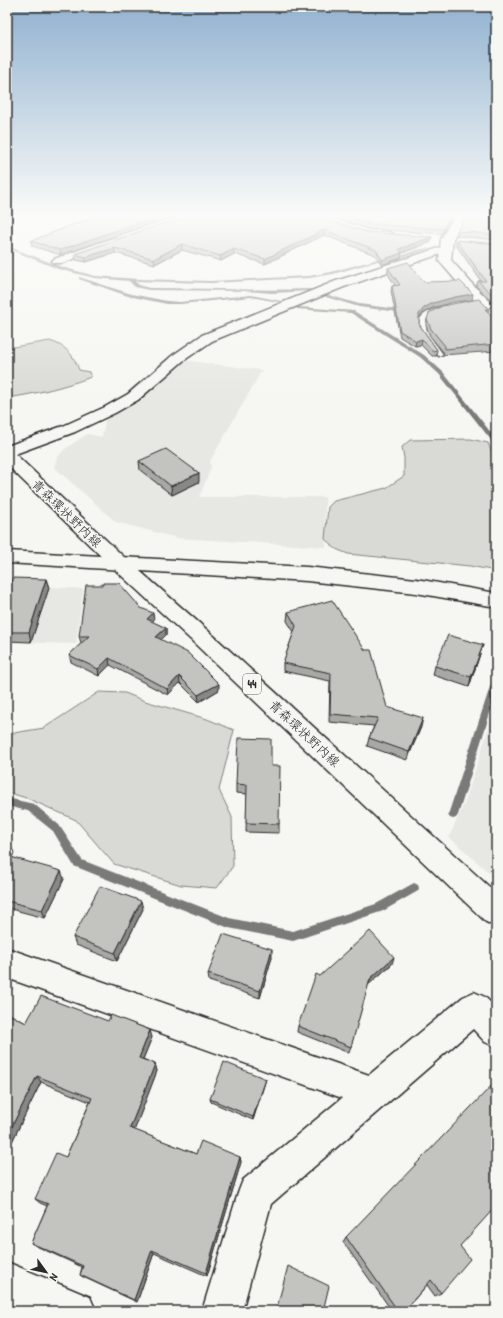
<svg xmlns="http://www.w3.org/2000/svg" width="503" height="1318" viewBox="0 0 503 1318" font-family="'Patrick Hand','Klee One',sans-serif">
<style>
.built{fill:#e7e7e3}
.green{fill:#d9d9d5;stroke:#828280}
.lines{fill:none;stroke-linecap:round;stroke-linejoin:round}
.stream{fill:#7a7a78;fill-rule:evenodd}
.lane-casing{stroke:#2b2b2b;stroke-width:3}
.street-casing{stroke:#2b2b2b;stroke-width:3}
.secondary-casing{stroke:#2b2b2b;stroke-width:3}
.primary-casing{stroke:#2b2b2b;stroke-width:3}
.lane{fill:#f6f6f2;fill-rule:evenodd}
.street{fill:#f6f6f2;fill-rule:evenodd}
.secondary{fill:#f6f6f2;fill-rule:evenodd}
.primary{fill:#f6f6f2;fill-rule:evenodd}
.wall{fill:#a8a8a5;stroke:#2b2b2b}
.shaded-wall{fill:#888886;stroke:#2b2b2b}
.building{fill:#c3c3c0;stroke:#2b2b2b}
.labels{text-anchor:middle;stroke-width:3;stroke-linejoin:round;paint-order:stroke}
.shield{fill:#f6f6f2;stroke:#686867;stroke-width:1}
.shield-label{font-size:12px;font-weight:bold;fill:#2b2b2b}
.street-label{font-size:13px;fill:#2b2b2b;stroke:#f6f6f2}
</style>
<rect width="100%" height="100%" fill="#f6f6f2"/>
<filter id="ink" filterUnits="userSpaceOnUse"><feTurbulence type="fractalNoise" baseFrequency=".025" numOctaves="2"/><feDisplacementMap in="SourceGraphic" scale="8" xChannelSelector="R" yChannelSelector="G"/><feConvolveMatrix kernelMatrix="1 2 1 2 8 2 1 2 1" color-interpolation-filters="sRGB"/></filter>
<g filter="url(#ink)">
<g class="built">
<path d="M 182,360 L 262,370 L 210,461 L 211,468 L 199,497 L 325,497 L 326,547 L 177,538 L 116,522 L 54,467 L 57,458 L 65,449 L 87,434 L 102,437 L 106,417 L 143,393 Z"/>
<path d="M 7,584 L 83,589 L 76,644 L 7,642 Z"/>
<path d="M 496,705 L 496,879 L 449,837 L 465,802 Z"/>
</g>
<g class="green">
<path d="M 50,341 C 66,346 74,355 79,370 L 89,372 L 91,377 C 64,387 35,394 7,398 L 7,348 Z"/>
<path d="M 471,439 L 488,443 L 496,463 L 496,571 L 470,566 L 348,554 L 336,549 L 325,539 L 328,507 L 334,501 L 386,488 L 404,476 L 404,458 L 402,447 L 410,440 Z"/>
<path d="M 99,692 L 125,693 L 145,701 L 207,719 L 234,730 L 219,790 L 232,817 L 233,866 L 217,888 L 181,885 L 114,864 L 76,820 L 29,799 L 7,792 L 7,734 L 44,728 Z"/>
</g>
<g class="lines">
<g class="stream">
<path d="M 7,246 L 62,267 L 95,276 L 138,279 L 211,281 L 309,276 L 331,272 L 385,257 L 398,257 L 416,250 L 427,248 L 429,249 L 398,259 L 385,259 L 333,274 L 309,278 L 211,283 L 135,281 L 139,285 L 149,288 C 202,288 257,291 310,289 L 312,290 L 310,291 L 272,293 L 245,291 L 149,290 L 135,287 L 129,281 L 95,278 L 58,269 L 7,248 Z"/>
<path d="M 79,277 L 131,294 L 167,301 L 180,302 L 251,295 L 281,301 L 279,302 L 251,297 L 180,304 L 167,304 L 128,296 L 79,279 Z"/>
<path d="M 328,295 L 359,304 L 420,312 L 436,317 L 434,318 L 414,314 L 359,307 L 326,297 L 326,296 Z"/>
<path d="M 299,307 L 354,311 L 424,355 L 443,372 L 496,439 L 496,448 L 494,447 L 491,440 L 439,374 L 420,357 L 351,313 L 297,309 L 297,307 Z"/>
<path d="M 496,678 L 496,694 L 458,815 L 456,818 L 453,819 L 450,818 L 448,815 L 492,681 L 493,679 Z"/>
<path d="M 7,798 L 34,804 L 59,825 L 82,860 L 229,918 L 293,931 L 376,904 L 414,883 L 418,885 L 419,888 L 418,891 L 383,911 L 293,941 L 229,928 L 74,866 L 53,831 L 28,811 L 7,806 Z"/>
</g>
<defs>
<path id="lane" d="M 446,306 L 449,308 L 448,309 C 412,318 427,332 443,354 L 439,356 L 437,355 C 417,330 406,315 446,306 Z"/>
<g id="street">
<path d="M 186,215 L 202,215 L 201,217 L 158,229 L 62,263 L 54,263 L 52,261 L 54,259 L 150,225 Z"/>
<path d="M 307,215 L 323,215 L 369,230 L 389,232 L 394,235 C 386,246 323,221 308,217 Z"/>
<path d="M 445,246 L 449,247 L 451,249 L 449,251 L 344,287 L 212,341 L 183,361 L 138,400 L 115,413 L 75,432 L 7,457 L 7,446 L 63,426 L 105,407 L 128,394 L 173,355 L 202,335 L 336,281 Z"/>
<path d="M 7,948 L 369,1075 L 463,997 L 474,992 L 485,997 L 496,1008 L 496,1047 L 485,1042 L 473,1029 L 271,1204 L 242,1311 L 202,1311 L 238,1193 L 243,1180 L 342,1098 L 7,978 Z"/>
<path d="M 7,1262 L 90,1297 L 96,1311 L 7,1311 L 8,1301 L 7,1300 Z"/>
</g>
<g id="secondary">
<path d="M 455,215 L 466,215 L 453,239 L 451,260 L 474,286 L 496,307 L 496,318 L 491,317 L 466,292 L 439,261 L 441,239 Z"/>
<path d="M 7,551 L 307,567 L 416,579 L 496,593 L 496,607 L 416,593 L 307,581 L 7,563 Z"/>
</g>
<path id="primary" d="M 7,451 L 13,452 L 125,558 L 206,629 L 496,893 L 496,926 L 486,922 L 190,639 L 111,566 L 7,465 Z"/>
</defs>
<use href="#lane" class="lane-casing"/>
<use href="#street" class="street-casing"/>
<use href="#secondary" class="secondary-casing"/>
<use href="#primary" class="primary-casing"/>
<use href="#lane" class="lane"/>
<use href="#street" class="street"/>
<use href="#secondary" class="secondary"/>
<use href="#primary" class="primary"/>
</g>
<g class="wall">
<path d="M 91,215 L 181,215 L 150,224 L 61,255 L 32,246 L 31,241 L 95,216 Z"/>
<path d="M 197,215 L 367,232 L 431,242 L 402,253 L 401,258 L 382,265 L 375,255 L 324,235 L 265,264 L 234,254 L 221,261 L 182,250 L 155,264 L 115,253 L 86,262 L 76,260 L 75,254 Z"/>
<path d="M 327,215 L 453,215 L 442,234 L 369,229 Z"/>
<path d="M 496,215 L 496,240 L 457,236 L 457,231 Z"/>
<path d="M 456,240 L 496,244 L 496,305 L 476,286 L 478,281 L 481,281 L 456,245 Z"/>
<path d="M 388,268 L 472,300 L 454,302 L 432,308 L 423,313 L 419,319 L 419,324 L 437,350 L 436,356 L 432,356 L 421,345 L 415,346 L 400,337 L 391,291 L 392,286 L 395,285 L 388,274 Z"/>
<path d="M 489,309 L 488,312 L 496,320 L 496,351 L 443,355 L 444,353 L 430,336 L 426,325 L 427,319 Z"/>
<path d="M 139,461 L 199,482 L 172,495 L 140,470 Z"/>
<path d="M 46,579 L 49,588 L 31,642 L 7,641 L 7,593 Z"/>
<path d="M 103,585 L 141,608 L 154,620 L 152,622 L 166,628 L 166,635 L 161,640 L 219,690 L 199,702 L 180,683 L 168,695 L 110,665 L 99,676 L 71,662 L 69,655 L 82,643 L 81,643 L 79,636 Z"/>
<path d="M 288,612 L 387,707 L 421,727 L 407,760 L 367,746 L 369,738 L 374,726 L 329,722 L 330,681 L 283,671 L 283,663 L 294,632 L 287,621 Z"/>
<path d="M 480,654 L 469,687 L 433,675 L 435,666 Z"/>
<path d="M 271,766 L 279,824 L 279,833 L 246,832 L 247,794 L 236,793 L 236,784 Z"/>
<path d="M 7,843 L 14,853 L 11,857 L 64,879 L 45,918 L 7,908 Z"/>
<path d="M 143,909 L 117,961 L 76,945 L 73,937 Z"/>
<path d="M 272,957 L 260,998 L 209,981 L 208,974 Z"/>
<path d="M 392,964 L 368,985 L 349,1053 L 297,1032 L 298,1026 Z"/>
<path d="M 7,1013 L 26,1023 L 152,1037 L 143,1059 L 155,1064 L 157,1071 L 134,1130 L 196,1154 L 240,1157 L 241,1162 L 207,1276 L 154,1253 L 137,1302 L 83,1277 L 80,1275 L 82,1267 L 36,1246 L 31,1243 L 47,1206 L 40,1203 L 35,1199 L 66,1157 L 90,1102 L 41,1082 L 7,1152 Z"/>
<path d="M 265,1082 L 253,1120 L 211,1102 L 210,1099 Z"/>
<path d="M 346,1237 L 460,1246 L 441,1293 L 435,1296 L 427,1285 L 404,1311 L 392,1311 L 343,1242 Z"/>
</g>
<g class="shaded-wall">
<path d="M 163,215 L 181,215 L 150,224 L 61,255 L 60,250 L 149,219 Z"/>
<path d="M 451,215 L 453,215 L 442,234 L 443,229 Z"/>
<path d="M 324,230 L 324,235 L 265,264 L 265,259 Z"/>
<path d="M 432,237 L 431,242 L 399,254 L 402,253 L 401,258 L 382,265 L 382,260 L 399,249 Z"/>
<path d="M 182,244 L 182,250 L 155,264 L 154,259 Z"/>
<path d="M 115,248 L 115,253 L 86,262 L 85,257 Z"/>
<path d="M 234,249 L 234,254 L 221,261 L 220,256 Z"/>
<path d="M 473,294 L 472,300 L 454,302 L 432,308 L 423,313 L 418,320 L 419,314 L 424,308 L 433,303 L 455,297 Z"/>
<path d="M 422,339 L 421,345 L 415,346 L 416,341 Z"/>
<path d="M 199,473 L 199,482 L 172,495 L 171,486 Z"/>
<path d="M 46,579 L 49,588 L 31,642 L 29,632 Z"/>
<path d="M 153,613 L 154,620 L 148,626 L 147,619 Z"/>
<path d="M 166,628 L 166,635 L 157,644 L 156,637 Z"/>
<path d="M 483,645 L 469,687 L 471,677 Z"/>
<path d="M 109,658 L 110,665 L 99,676 L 98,669 Z"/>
<path d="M 179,676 L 180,683 L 168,695 L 167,689 Z"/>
<path d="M 219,684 L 219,690 L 199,702 L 198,695 Z"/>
<path d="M 423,718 L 421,727 L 407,760 L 409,752 Z"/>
<path d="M 10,844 L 14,853 L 8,864 L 7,862 L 7,850 Z"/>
<path d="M 61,871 L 64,879 L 45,918 L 42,910 Z"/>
<path d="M 141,901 L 143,909 L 117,961 L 115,953 Z"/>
<path d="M 272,949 L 272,957 L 260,998 L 260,991 Z"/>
<path d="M 394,957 L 392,964 L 368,985 L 370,979 Z"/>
<path d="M 7,980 L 12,988 L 7,997 Z"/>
<path d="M 150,1030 L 152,1037 L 141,1064 L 139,1058 Z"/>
<path d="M 155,1064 L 157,1071 L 133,1134 L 130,1128 Z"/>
<path d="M 37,1076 L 41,1082 L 7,1152 L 7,1136 Z"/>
<path d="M 266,1079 L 265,1082 L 253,1120 L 253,1117 Z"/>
<path d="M 240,1157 L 241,1162 L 207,1276 L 206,1273 Z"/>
<path d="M 152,1250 L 154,1253 L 137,1302 L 134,1300 Z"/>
</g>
<g class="building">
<path d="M 99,215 L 163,215 L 149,219 L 60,250 L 31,241 Z"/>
<path d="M 197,215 L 312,215 L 367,232 L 432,237 L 399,249 L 402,253 L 382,260 L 376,250 L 324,230 L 265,259 L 234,249 L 220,256 L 182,244 L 154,259 L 115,248 L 85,257 L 75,254 L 158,225 Z"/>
<path d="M 343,215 L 451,215 L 443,229 L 370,224 Z"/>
<path d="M 466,215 L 496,215 L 496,235 L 457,231 Z"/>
<path d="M 456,240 L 496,244 L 496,298 L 478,281 L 486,281 Z"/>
<path d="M 408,262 L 424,282 L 460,281 L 473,294 L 455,297 L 433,303 L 424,308 L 419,314 L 419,324 L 437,350 L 433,351 L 422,339 L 416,341 L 400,331 L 392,286 L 400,285 L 388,268 Z"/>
<path d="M 479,299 L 489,309 L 485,309 L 496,320 L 496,344 L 445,349 L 445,346 L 431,329 L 427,319 L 429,313 L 442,306 Z"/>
<path d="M 166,449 L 199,473 L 171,486 L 139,461 Z"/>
<path d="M 12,578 L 46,579 L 29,632 L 7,632 L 7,593 Z"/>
<path d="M 103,583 L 119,583 L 141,608 L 153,613 L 147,619 L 166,628 L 156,637 L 188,653 L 219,684 L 198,695 L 179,676 L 167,689 L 109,658 L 98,669 L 69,655 L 89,636 L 79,636 L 86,585 L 103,585 Z"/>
<path d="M 332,600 L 365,650 L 371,650 L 387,707 L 423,718 L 409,752 L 369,738 L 378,718 L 330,714 L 331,673 L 283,663 L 296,626 L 288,612 Z"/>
<path d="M 448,635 L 483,645 L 471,677 L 435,666 Z"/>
<path d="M 238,738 L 271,739 L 271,766 L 280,766 L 279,824 L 246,823 L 247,785 L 236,784 Z"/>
<path d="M 7,843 L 10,844 L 7,850 Z"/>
<path d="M 7,856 L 61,871 L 42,910 L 7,901 Z"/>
<path d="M 100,886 L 141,901 L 115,953 L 73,937 Z"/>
<path d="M 370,931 L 394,957 L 370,979 L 351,1047 L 298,1026 L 316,974 L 320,976 Z"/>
<path d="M 223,934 L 272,949 L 260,991 L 208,974 Z"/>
<path d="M 41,996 L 108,1021 L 111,1015 L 150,1030 L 139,1058 L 155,1064 L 130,1128 L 196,1154 L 201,1141 L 240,1157 L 206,1273 L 152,1250 L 134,1300 L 80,1275 L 83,1266 L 31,1243 L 48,1204 L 35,1199 L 56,1153 L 66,1157 L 92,1098 L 37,1076 L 7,1136 L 7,1013 L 26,1023 Z"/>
<path d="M 224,1062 L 266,1079 L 253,1117 L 210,1099 Z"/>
<path d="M 496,1081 L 496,1206 L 460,1246 L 470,1259 L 441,1293 L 431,1280 L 404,1311 L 398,1311 L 346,1237 Z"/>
<path d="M 288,1266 L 329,1286 L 323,1311 L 276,1311 Z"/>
</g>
</g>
<linearGradient id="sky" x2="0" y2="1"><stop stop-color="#91b2d0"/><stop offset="0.54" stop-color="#fbfbf9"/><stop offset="1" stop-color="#fbfbf9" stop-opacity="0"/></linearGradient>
<rect width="503" height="399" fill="url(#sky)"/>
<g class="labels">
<rect class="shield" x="243" y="674" width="18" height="20" rx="3"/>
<g class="shield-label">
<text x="252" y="688">44</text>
</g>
<g class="street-label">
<text transform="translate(67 513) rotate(44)" y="5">青森環状野内線</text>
<text transform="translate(305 733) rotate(43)" y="5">青森環状野内線</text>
</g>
</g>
<rect width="503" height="1318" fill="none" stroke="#f6f6f2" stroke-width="24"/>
<rect x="12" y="12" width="479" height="1294" fill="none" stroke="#2b2b2b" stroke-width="1.5" filter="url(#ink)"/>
<g transform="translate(46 1272) rotate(123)" stroke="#f6f6f2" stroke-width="3" paint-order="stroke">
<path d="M0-3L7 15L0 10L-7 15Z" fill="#2b2b2b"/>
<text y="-6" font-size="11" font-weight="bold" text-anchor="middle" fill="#2b2b2b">N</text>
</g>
</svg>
